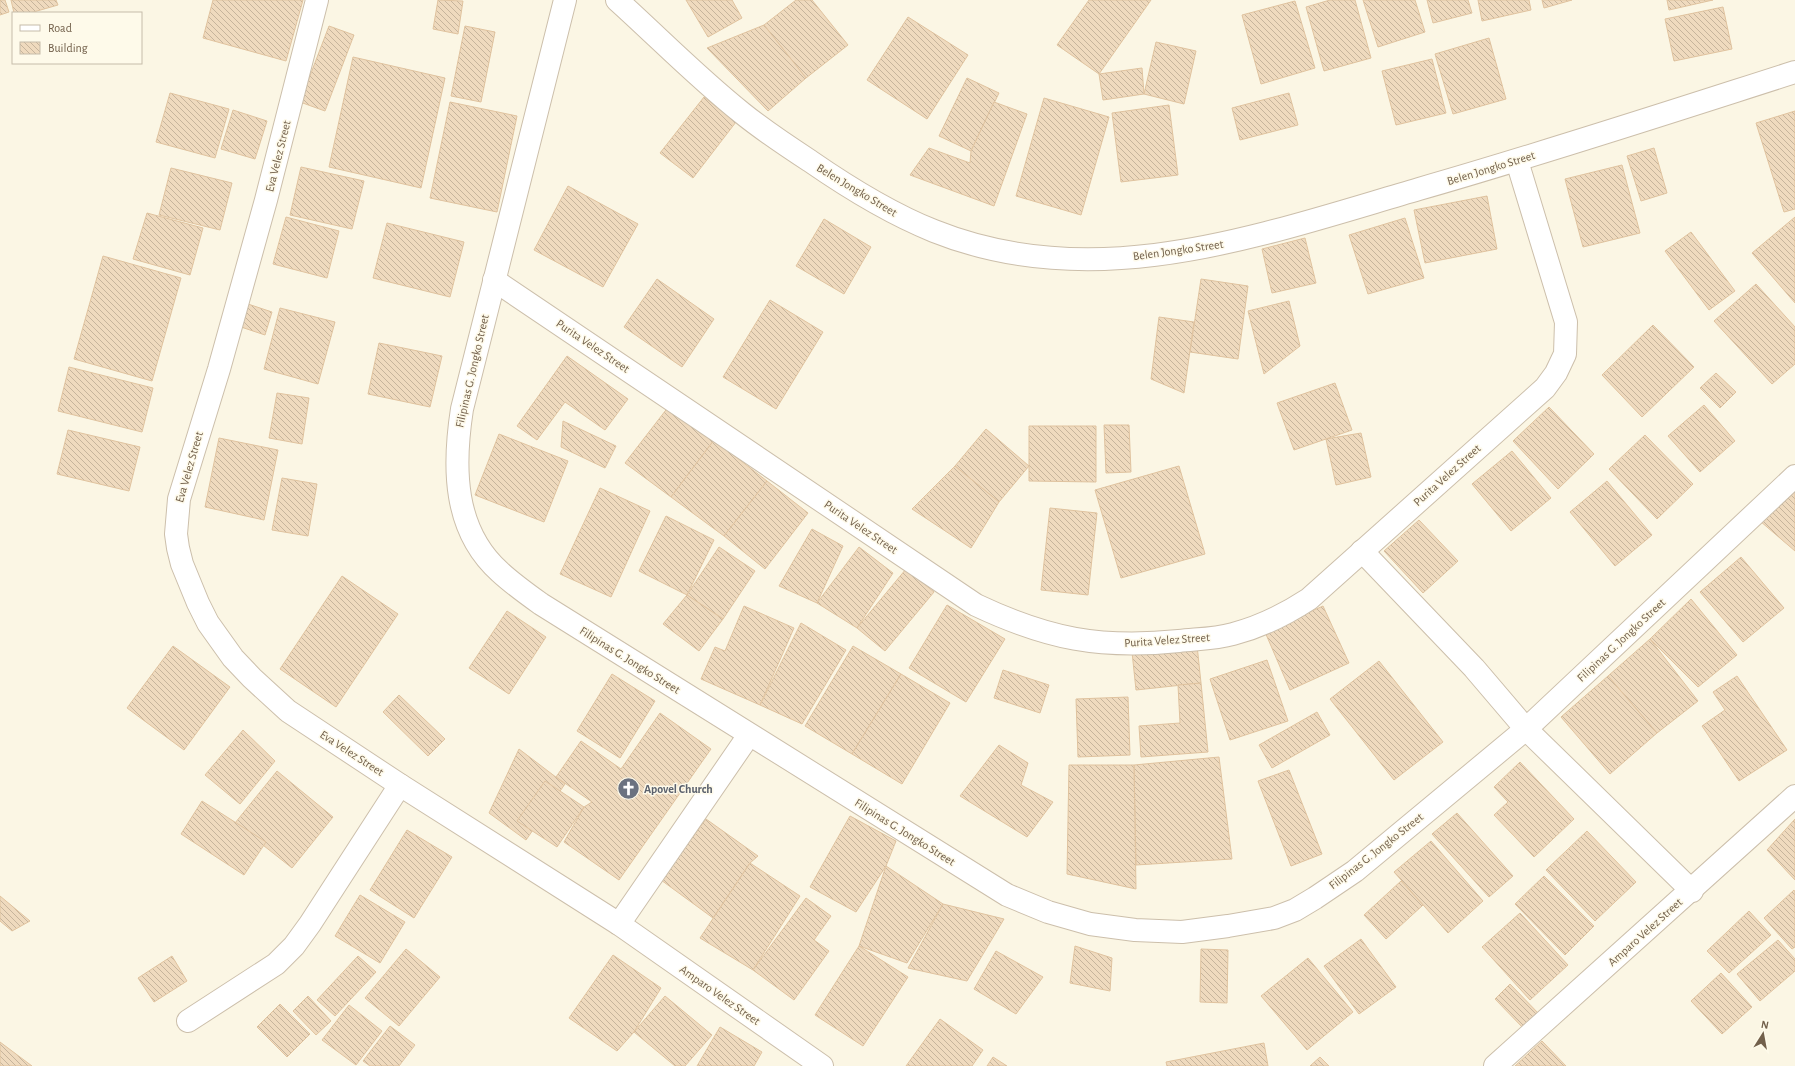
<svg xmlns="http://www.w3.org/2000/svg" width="1795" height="1066" viewBox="0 0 1795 1066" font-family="'Alegreya Sans',sans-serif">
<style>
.building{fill:url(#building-back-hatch);stroke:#e0c39f}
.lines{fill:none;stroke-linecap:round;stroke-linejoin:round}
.street-casing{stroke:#ccbfab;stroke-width:24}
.street{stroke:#fff;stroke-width:22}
.labels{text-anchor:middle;stroke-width:3;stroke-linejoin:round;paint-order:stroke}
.street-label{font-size:12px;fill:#72604b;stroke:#fefaea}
.worship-label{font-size:12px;font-weight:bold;fill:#5b616d;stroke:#fefaea;text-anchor:start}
</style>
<defs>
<pattern id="building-back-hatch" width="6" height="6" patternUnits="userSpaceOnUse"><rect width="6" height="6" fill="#efdabe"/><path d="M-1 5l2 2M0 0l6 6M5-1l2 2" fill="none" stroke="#c6b49c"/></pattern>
</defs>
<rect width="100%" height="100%" fill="#fbf6e4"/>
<g class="building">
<path d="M 0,0 L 5,0 L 9,12 L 0,15 Z"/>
<path d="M 11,0 L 56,0 L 58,5 L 30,13 L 14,13 Z"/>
<path d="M 213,0 L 303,0 L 286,61 L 203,38 Z"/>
<path d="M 438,0 L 463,1 L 458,34 L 433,29 Z"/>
<path d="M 686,0 L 732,0 L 742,18 L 708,37 Z"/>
<path d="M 796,0 L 812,0 L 848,45 L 806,78 L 764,25 Z"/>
<path d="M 1089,0 L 1151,0 L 1099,74 L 1057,45 Z"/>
<path d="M 1330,0 L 1355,0 L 1371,58 L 1324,71 L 1306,7 Z"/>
<path d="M 1363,0 L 1415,0 L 1425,32 L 1378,47 Z"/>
<path d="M 1427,0 L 1468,0 L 1472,13 L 1433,23 Z"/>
<path d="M 1478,0 L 1529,0 L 1531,10 L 1482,21 Z"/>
<path d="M 1542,0 L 1572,0 L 1544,8 Z"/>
<path d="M 1667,0 L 1713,0 L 1669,10 Z"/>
<path d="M 1295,1 L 1315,68 L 1261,84 L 1242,15 Z"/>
<path d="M 1723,7 L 1732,49 L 1674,61 L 1665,19 Z"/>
<path d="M 908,17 L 968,55 L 927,119 L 867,80 Z"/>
<path d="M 764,25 L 806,78 L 768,111 L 707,48 Z"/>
<path d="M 329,26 L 354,35 L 325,111 L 300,102 Z"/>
<path d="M 465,26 L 495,32 L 481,102 L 451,96 Z"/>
<path d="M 1489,38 L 1506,99 L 1453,114 L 1435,54 Z"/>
<path d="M 1156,42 L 1196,51 L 1184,104 L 1144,94 Z"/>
<path d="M 353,57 L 445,78 L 421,188 L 329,167 Z"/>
<path d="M 1432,59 L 1446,113 L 1396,125 L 1382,71 Z"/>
<path d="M 1142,68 L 1144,94 L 1103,100 L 1099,74 Z"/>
<path d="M 967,78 L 999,93 L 971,151 L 939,136 Z"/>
<path d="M 170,93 L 229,109 L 215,158 L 156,142 Z"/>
<path d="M 1289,93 L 1298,125 L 1240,140 L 1232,108 Z"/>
<path d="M 704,97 L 736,122 L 693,178 L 660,153 Z"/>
<path d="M 1044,98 L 1109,117 L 1081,215 L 1016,196 Z"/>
<path d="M 450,102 L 517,116 L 497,212 L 430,198 Z"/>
<path d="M 994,102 L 1027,114 L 994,206 L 910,175 L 929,148 L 970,163 L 971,151 Z"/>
<path d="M 1169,105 L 1178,175 L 1121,182 L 1112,113 Z"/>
<path d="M 233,110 L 267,121 L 255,159 L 221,149 Z"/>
<path d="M 1795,111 L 1795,209 L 1784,212 L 1756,123 Z"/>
<path d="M 1654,148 L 1667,193 L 1641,201 L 1627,156 Z"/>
<path d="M 1622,165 L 1640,233 L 1583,247 L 1565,179 Z"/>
<path d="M 301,167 L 364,181 L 352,229 L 290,215 Z"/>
<path d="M 171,168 L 232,183 L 220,230 L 159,215 Z"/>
<path d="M 568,186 L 638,224 L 603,287 L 534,250 Z"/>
<path d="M 1487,196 L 1497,249 L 1425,263 L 1414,210 Z"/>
<path d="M 147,213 L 203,228 L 190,275 L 133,259 Z"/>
<path d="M 286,217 L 339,231 L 327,278 L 273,264 Z"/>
<path d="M 1795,217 L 1795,303 L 1752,253 Z"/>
<path d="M 1405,218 L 1424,278 L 1368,294 L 1349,235 Z"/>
<path d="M 824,219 L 871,247 L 844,294 L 796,266 Z"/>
<path d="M 387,223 L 464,242 L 450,297 L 373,278 Z"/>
<path d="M 1691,232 L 1735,291 L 1709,310 L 1665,251 Z"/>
<path d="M 1305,238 L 1316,283 L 1272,293 L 1262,249 Z"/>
<path d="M 103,256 L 181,278 L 152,381 L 74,359 Z"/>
<path d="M 657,279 L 714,319 L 682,367 L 624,327 Z"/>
<path d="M 1201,279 L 1248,286 L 1238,359 L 1190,352 Z"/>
<path d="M 1756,284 L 1795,327 L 1795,364 L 1772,384 L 1714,321 Z"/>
<path d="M 770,300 L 823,332 L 776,409 L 723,377 Z"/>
<path d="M 1289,301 L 1300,346 L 1264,374 L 1248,311 Z"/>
<path d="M 248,304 L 272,312 L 265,335 L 241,327 Z"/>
<path d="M 280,308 L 335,322 L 318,384 L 264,369 Z"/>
<path d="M 1159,317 L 1194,322 L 1184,393 L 1151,379 Z"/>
<path d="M 1653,325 L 1694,367 L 1642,417 L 1602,375 Z"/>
<path d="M 379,343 L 442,356 L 430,407 L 368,394 Z"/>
<path d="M 567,356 L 628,399 L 605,430 L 565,402 L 537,440 L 517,426 Z"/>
<path d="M 69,367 L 153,388 L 142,432 L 58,411 Z"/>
<path d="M 1716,373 L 1736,392 L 1720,408 L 1700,388 Z"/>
<path d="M 1335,383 L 1352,430 L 1294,450 L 1277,403 Z"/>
<path d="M 277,393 L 309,398 L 302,444 L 269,438 Z"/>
<path d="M 1704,405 L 1735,441 L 1700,472 L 1668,436 Z"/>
<path d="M 669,406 L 714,440 L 671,497 L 625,463 Z"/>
<path d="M 1549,407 L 1594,454 L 1558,489 L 1513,441 Z"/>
<path d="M 563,421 L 616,446 L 605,468 L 561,447 Z"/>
<path d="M 1104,425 L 1129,425 L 1131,472 L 1106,473 Z"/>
<path d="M 1029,426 L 1096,426 L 1096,482 L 1029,481 Z"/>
<path d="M 986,429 L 1029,466 L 999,502 L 955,466 Z"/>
<path d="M 68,430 L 140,447 L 129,491 L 57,474 Z"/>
<path d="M 1361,433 L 1371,477 L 1336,485 L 1326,439 Z"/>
<path d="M 499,434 L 568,461 L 544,522 L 475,495 Z"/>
<path d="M 1645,435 L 1693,484 L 1657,519 L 1609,469 Z"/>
<path d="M 219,438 L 278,450 L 264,520 L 205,507 Z"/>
<path d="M 714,440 L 767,481 L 724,536 L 671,497 Z"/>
<path d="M 1512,451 L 1551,498 L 1511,531 L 1472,484 Z"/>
<path d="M 955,466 L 999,502 L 971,548 L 912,509 Z"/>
<path d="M 1179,466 L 1205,554 L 1121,578 L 1095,490 Z"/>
<path d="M 282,478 L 317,484 L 308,536 L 272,530 Z"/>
<path d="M 767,481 L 808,513 L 765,569 L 724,536 Z"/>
<path d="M 1607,481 L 1652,535 L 1615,566 L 1570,512 Z"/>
<path d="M 600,488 L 650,511 L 611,597 L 560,574 Z"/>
<path d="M 1795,491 L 1795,551 L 1760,521 Z"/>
<path d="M 1050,508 L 1097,513 L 1088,595 L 1041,590 Z"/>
<path d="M 666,516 L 714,540 L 687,595 L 639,571 Z"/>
<path d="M 1419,520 L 1458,561 L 1423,593 L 1384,551 Z"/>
<path d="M 812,529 L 843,546 L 817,603 L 779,586 Z"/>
<path d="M 719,547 L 755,571 L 723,619 L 687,595 Z"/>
<path d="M 859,547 L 893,573 L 857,628 L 817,603 Z"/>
<path d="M 1741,557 L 1784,608 L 1743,642 L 1700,592 Z"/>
<path d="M 906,569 L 934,592 L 885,651 L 857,628 Z"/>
<path d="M 342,576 L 398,614 L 336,707 L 280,669 Z"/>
<path d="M 687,595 L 723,619 L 699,651 L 663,624 Z"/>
<path d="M 1691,599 L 1737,655 L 1698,687 L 1650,639 Z"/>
<path d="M 947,605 L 1005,639 L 966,702 L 909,668 Z"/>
<path d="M 744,606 L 794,628 L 760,705 L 701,679 L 715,647 L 725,651 Z"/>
<path d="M 1323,606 L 1349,663 L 1290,690 L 1265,632 Z"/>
<path d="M 507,611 L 546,637 L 509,694 L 469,668 Z"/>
<path d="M 801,623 L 846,650 L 802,724 L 760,705 Z"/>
<path d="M 1650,639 L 1698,701 L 1657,733 L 1608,676 Z"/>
<path d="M 1197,645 L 1201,683 L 1136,690 L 1132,652 Z"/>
<path d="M 173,646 L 230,687 L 184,750 L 127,708 Z"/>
<path d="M 853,646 L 901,674 L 852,754 L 805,726 Z"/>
<path d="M 1267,660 L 1288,721 L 1230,740 L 1210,679 Z"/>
<path d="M 1379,661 L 1443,742 L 1394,780 L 1330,699 Z"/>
<path d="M 1003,670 L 1049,685 L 1040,713 L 994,698 Z"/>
<path d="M 612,674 L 655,701 L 620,758 L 577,731 Z"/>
<path d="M 901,674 L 950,703 L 902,784 L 852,754 Z"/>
<path d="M 1608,676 L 1657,733 L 1610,774 L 1561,717 Z"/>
<path d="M 1737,676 L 1787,750 L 1739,781 L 1702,726 L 1725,710 L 1713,692 Z"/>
<path d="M 1201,683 L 1208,752 L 1141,757 L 1139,726 L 1180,723 L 1178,685 Z"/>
<path d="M 399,695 L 445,739 L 428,756 L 383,712 Z"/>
<path d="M 1128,697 L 1130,755 L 1078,757 L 1076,699 Z"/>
<path d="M 1317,712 L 1330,735 L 1272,768 L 1259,745 Z"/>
<path d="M 660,713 L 711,749 L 619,880 L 564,842 L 584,807 L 592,802 L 556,777 L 581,741 L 621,769 Z"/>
<path d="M 243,730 L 275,761 L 240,804 L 205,775 Z"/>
<path d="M 999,745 L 1028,763 L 1021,785 L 1053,802 L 1027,837 L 960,796 Z"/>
<path d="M 519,749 L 565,784 L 526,840 L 489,813 Z"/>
<path d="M 1219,757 L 1232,859 L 1136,865 L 1134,765 Z"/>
<path d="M 1520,762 L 1574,819 L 1534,857 L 1494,815 L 1508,802 L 1494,787 Z"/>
<path d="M 1069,765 L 1134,765 L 1136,889 L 1067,874 Z"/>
<path d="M 1289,770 L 1322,854 L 1291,866 L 1258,781 Z"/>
<path d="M 277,771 L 333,817 L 292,868 L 235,823 Z"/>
<path d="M 545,781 L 584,807 L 557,847 L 517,821 Z"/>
<path d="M 202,801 L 266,842 L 244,875 L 181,834 Z"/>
<path d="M 1457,813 L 1513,876 L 1489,897 L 1432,834 Z"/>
<path d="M 850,816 L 896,841 L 886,866 L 856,912 L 810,887 Z"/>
<path d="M 706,819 L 758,856 L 750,863 L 713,918 L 661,880 Z"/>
<path d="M 1795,819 L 1795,880 L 1767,850 Z"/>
<path d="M 407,830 L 452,857 L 414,918 L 370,890 Z"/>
<path d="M 1587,831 L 1636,882 L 1595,921 L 1546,870 Z"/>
<path d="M 1431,841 L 1483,901 L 1448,933 L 1394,872 Z"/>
<path d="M 750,863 L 800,896 L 753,970 L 700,938 Z"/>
<path d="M 886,866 L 943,904 L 907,963 L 859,946 Z"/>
<path d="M 1544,876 L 1594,926 L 1565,955 L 1515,904 Z"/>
<path d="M 1401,881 L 1423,905 L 1386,939 L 1364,915 Z"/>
<path d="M 1794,890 L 1795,892 L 1795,947 L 1792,949 L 1764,918 Z"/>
<path d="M 360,895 L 405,922 L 380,963 L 335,936 Z"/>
<path d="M 0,896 L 30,921 L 12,931 L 0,921 Z"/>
<path d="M 806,898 L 831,916 L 814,940 L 829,951 L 794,1000 L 753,970 Z"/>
<path d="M 943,904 L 1004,919 L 967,981 L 908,968 Z"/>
<path d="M 1749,911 L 1771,935 L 1729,973 L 1707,951 Z"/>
<path d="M 1520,913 L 1568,965 L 1530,1000 L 1482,947 Z"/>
<path d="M 1361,939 L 1396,987 L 1359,1014 L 1324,966 Z"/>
<path d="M 1778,940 L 1795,959 L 1795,971 L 1760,1001 L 1737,974 Z"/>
<path d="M 859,946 L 908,977 L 863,1046 L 815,1015 Z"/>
<path d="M 1075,946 L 1112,958 L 1110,991 L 1070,983 Z"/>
<path d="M 406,949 L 440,977 L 399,1026 L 365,998 Z"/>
<path d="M 1201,949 L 1228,950 L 1227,1003 L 1200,1002 Z"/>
<path d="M 996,951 L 1043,977 L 1016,1014 L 974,989 Z"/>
<path d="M 613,955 L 661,988 L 634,1032 L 617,1051 L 569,1018 Z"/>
<path d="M 172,956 L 187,981 L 154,1002 L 138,978 Z"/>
<path d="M 358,956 L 376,972 L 335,1016 L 317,1000 Z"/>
<path d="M 1308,958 L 1353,1012 L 1307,1050 L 1261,996 Z"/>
<path d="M 1721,973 L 1752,1007 L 1722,1034 L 1691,1001 Z"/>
<path d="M 1510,984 L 1541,1016 L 1526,1031 L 1495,999 Z"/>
<path d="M 308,996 L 331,1021 L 316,1035 L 293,1011 Z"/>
<path d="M 665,996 L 712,1035 L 685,1066 L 675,1066 L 634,1032 Z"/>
<path d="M 280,1004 L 310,1034 L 287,1057 L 257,1027 Z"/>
<path d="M 349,1005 L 382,1031 L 356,1065 L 322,1040 Z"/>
<path d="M 940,1019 L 983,1050 L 972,1066 L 906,1066 Z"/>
<path d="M 390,1026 L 415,1045 L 399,1066 L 370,1066 L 363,1061 Z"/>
<path d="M 720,1027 L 762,1052 L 754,1066 L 697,1066 Z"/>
<path d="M 1542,1041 L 1566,1066 L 1515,1066 Z"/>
<path d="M 0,1042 L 32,1066 L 0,1066 Z"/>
<path d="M 1264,1043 L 1268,1066 L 1167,1066 L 1166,1062 Z"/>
<path d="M 993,1057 L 1007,1066 L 987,1066 Z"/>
<path d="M 1320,1057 L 1329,1066 L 1310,1066 Z"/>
</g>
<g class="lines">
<defs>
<g id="street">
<path d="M 317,0 L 266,200 L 219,369 L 179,499 L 176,534 L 178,548 L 182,564 L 198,603 L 208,623 L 233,658 L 252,678 L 288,711 L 400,785 L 619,924 L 822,1066"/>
<path d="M 565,0 L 462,409 C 453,467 453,530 500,572 C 513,584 527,594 541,604 L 1007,895 L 1048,912 L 1090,924 L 1135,930 L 1182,932 L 1228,926 L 1274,918 L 1295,910 L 1315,898 L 1355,871 L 1526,729 L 1795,476"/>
<path d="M 617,0 C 658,37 698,78 742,113 C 763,130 787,146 810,161 C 849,188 889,213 934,231 C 1096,296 1261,235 1419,189 C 1545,153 1670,112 1795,72"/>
<path d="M 494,280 L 976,605 C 1048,639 1100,649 1179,641 C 1196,639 1215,639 1233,634 C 1260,627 1286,614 1309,599 L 1545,388 L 1556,373 L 1565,354 L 1566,322 L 1517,161"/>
<path d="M 1362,551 L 1474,668 L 1526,729 L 1692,891"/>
<path d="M 619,924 L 749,735"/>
<path d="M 188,1021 L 276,964 L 294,946 L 310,924 L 400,785"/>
<path d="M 1495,1066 L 1795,796"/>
</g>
</defs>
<use href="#street" class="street-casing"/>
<use href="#street" class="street"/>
</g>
<defs>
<symbol id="church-disc" viewBox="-11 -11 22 22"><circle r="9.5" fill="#6b7280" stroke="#fefaea"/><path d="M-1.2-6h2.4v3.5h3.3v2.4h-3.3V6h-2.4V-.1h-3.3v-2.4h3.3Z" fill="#fff"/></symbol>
</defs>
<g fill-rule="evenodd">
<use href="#church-disc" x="616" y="776" width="25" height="25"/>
</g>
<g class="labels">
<g class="street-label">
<text transform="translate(278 156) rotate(-76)" y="4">Eva Velez Street</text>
<text transform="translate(1491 168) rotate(-17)" y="4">Belen Jongko Street</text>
<text transform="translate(857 190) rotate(31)" y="4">Belen Jongko Street</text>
<text transform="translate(1178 250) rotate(-8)" y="4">Belen Jongko Street</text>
<text transform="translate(593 346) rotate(34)" y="4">Purita Velez Street</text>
<text transform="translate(472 371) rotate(-77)" y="4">Filipinas G. Jongko Street</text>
<text transform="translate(189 467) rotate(-74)" y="4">Eva Velez Street</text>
<text transform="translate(1447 475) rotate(-42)" y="4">Purita Velez Street</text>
<text transform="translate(861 527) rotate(34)" y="4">Purita Velez Street</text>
<text transform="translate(1167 640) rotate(-4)" y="4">Purita Velez Street</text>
<text transform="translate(1621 640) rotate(-43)" y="4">Filipinas G. Jongko Street</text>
<text transform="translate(630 660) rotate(32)" y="4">Filipinas G. Jongko Street</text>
<text transform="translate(352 753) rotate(33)" y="4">Eva Velez Street</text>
<text transform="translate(905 832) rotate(32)" y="4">Filipinas G. Jongko Street</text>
<text transform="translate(1376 851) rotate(-38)" y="4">Filipinas G. Jongko Street</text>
<text transform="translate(1645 932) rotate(-42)" y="4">Amparo Velez Street</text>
<text transform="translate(720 995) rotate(35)" y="4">Amparo Velez Street</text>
</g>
<g class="worship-label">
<text x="644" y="793">Apovel Church</text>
</g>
</g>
<rect x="12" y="12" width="130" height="52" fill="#fefaea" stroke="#c6bcaa"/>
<rect x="20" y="25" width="20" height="6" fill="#ffffff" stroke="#c6bcaa"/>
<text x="48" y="32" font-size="12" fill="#72604b">Road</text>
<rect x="20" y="42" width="20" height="12" fill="url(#building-back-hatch)" stroke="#c6bcaa"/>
<text x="48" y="52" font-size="12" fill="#72604b">Building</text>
<g transform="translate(1763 1034) rotate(11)" stroke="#fefaea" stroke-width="3" paint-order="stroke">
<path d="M0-3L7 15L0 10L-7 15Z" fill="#72604b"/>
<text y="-6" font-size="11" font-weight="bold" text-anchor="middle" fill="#72604b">N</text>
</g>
</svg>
